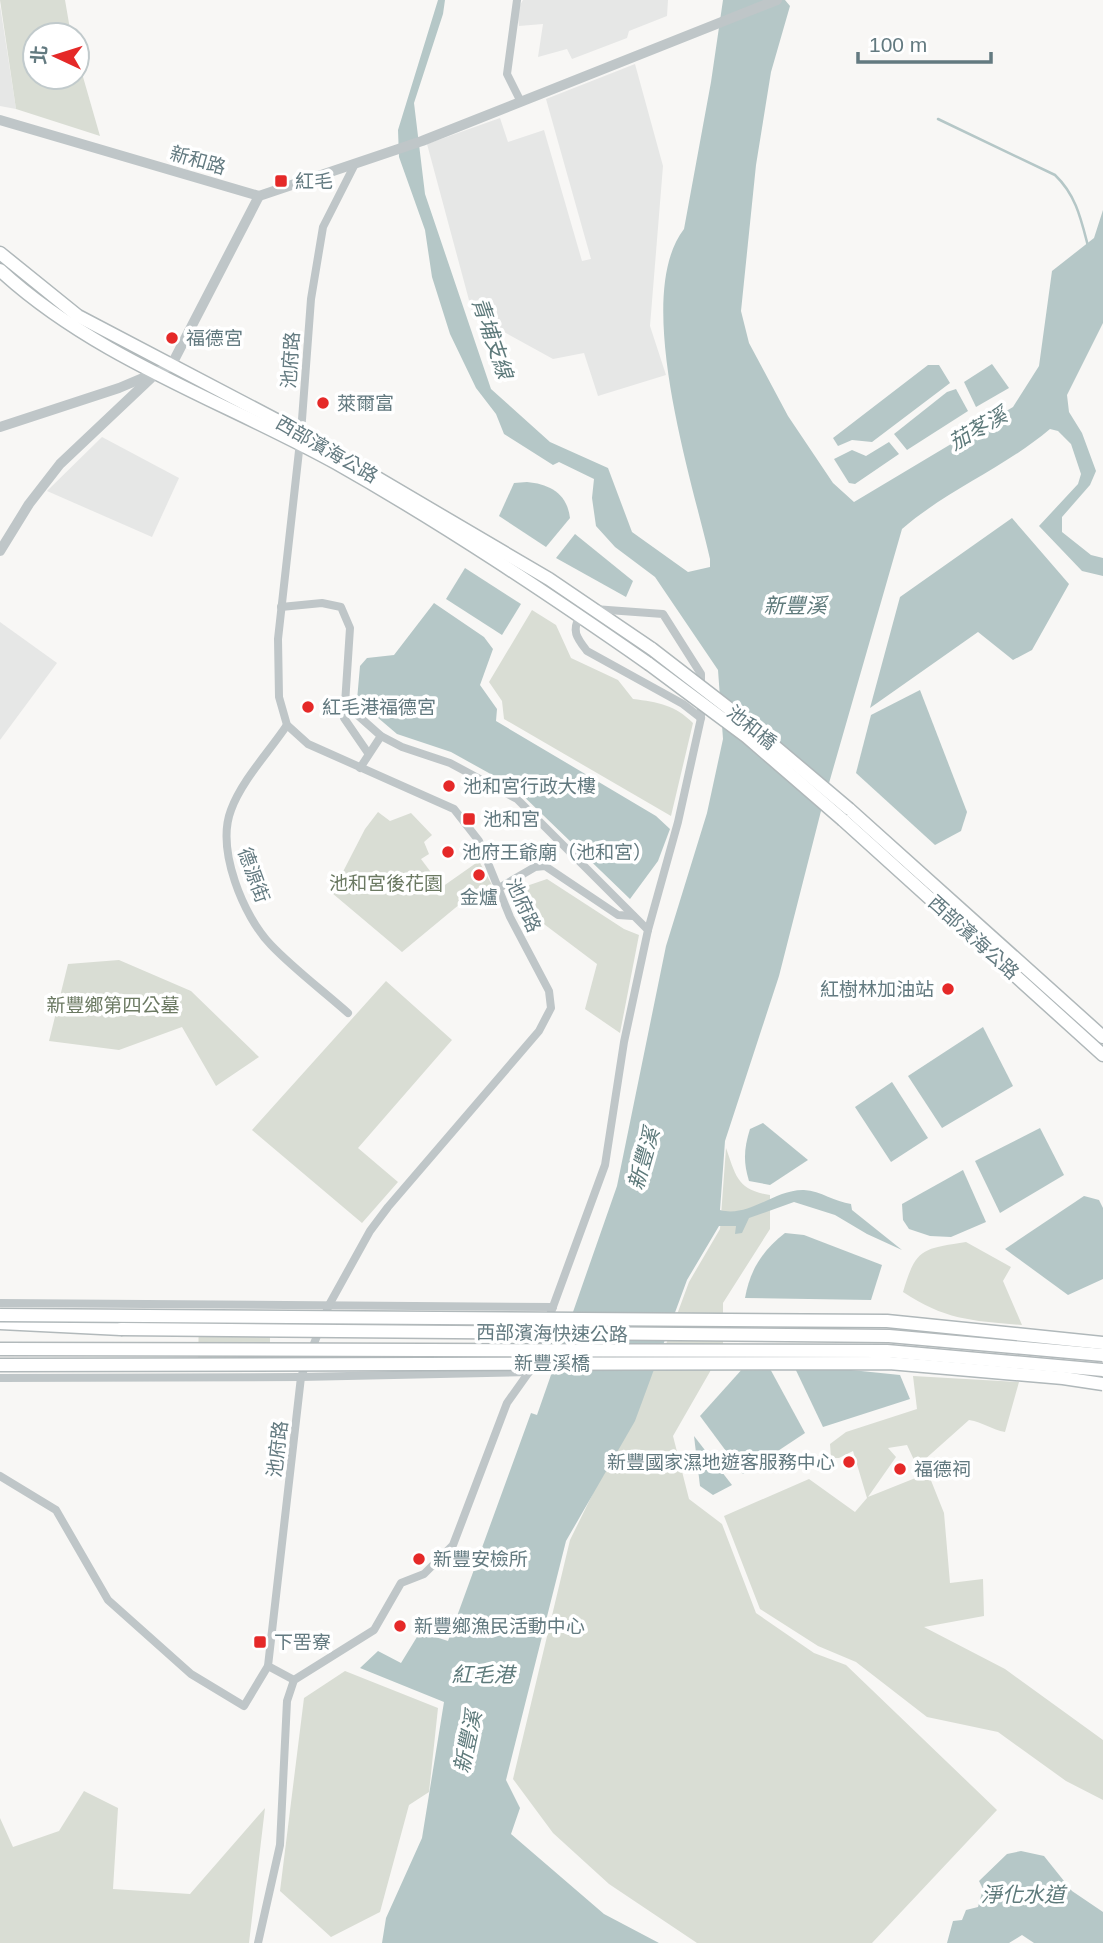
<svg xmlns="http://www.w3.org/2000/svg" width="1103" height="1943" viewBox="0 0 1103 1943" font-family="Helvetica,'Noto Sans TC',sans-serif">
<style>
.built{fill:#e6e7e6}
.green{fill:#d9ddd4}
.water{fill:#b5c7c7}
.lines{fill:none;stroke-linecap:round;stroke-linejoin:round}
.stream{stroke:#b5c7c7;stroke-width:2.5}
.primary-casing{stroke:#b0b8ba;stroke-width:15}
.trunk-casing{stroke:#b2b9bb;stroke-width:15}
.minor{stroke:#bfc6c8;stroke-width:8}
.tertiary{stroke:#bfc6c8;stroke-width:10}
.primary{stroke:#fff;stroke-width:12}
.trunk{stroke:#fff;stroke-width:12}
.primary-bridge-casing{stroke:#b0b8ba;stroke-width:15;stroke-linecap:butt}
.trunk-bridge-casing{stroke:#b2b9bb;stroke-width:15;stroke-linecap:butt}
.primary-bridge{stroke:#fff;stroke-width:12}
.trunk-bridge{stroke:#fff;stroke-width:12}
.poi-dot{fill:#e52928;stroke:#fff;stroke-width:2.5}
.labels{text-anchor:middle;stroke-width:7;stroke-linejoin:round;paint-order:stroke}
.street-label{font-size:19px;fill:#637a80;stroke:#fff}
.poi-label{font-size:19px;fill:#637a80;stroke:#fff;text-anchor:start}
.park-label{font-size:19px;fill:#6b7962;stroke:#fff}
.water-label{font-size:21px;font-style:italic;fill:#5e7a7b;stroke:#fff}
</style>
<rect width="100%" height="100%" fill="#f8f7f5"/>
<g class="built">
<path d="M 523,0 L 668,0 L 667,16 L 629,31 L 627,38 L 572,59 L 567,49 L 538,57 L 543,24 L 519,26 L 517,10 Z"/>
<path d="M 0,5 L 16,109 L 0,106 Z"/>
<path d="M 635,64 L 663,166 L 650,326 L 666,375 L 598,396 L 584,353 L 553,359 L 473,315 L 427,144 L 500,118 L 508,142 L 544,130 L 582,261 L 591,259 L 546,99 Z"/>
<path d="M 102,437 L 179,478 L 152,537 L 47,491 Z"/>
<path d="M 0,622 L 57,663 L 0,740 Z"/>
</g>
<g class="green">
<path d="M 0,0 L 65,0 L 71,35 L 35,35 L 35,77 L 77,77 L 77,56 L 100,136 L 16,109 Z"/>
<path d="M 532,610 L 556,625 L 571,658 L 618,680 L 633,699 C 658,702 675,705 693,723 L 671,816 L 504,719 L 502,701 L 489,682 Z"/>
<path d="M 378,812 L 390,821 L 411,813 L 432,835 L 424,842 L 429,854 L 421,859 L 442,887 L 479,861 L 498,896 L 481,906 L 472,894 L 402,952 L 332,893 L 365,829 Z"/>
<path d="M 547,879 L 624,929 L 639,935 L 620,1033 L 585,1009 L 597,964 L 516,903 L 509,892 Z"/>
<path d="M 119,960 L 191,991 L 259,1057 L 216,1086 L 182,1027 L 119,1050 L 49,1041 L 68,964 Z"/>
<path d="M 386,981 L 452,1040 L 358,1148 L 398,1182 L 362,1223 L 252,1130 Z"/>
<path d="M 726,1148 C 736,1176 737,1190 770,1195 L 770,1229 L 723,1303 L 723,1349 L 673,1436 L 689,1499 L 722,1524 L 756,1613 L 814,1653 L 846,1665 L 997,1810 L 872,1943 L 697,1943 L 609,1884 L 553,1833 L 513,1779 L 570,1540 L 665,1347 L 689,1282 L 720,1229 Z"/>
<path d="M 966,1242 L 1011,1267 L 1003,1281 L 1022,1325 C 973,1321 945,1320 903,1292 C 916,1248 922,1249 966,1242 Z"/>
<path d="M 199,1311 L 270,1311 L 270,1368 L 198,1368 Z"/>
<path d="M 913,1376 L 1019,1382 L 1005,1432 C 992,1430 983,1422 969,1420 L 923,1461 L 914,1460 L 907,1445 L 888,1448 L 896,1457 L 868,1497 L 928,1473 L 944,1513 L 950,1583 L 983,1579 L 984,1616 L 924,1627 L 1005,1669 L 1103,1740 L 1103,1800 L 1066,1781 L 998,1732 L 927,1717 L 856,1662 L 818,1646 L 760,1609 L 724,1516 L 809,1479 L 855,1512 L 867,1498 L 853,1451 L 839,1458 L 831,1458 L 830,1444 L 846,1432 L 917,1409 Z"/>
<path d="M 345,1671 L 438,1708 L 429,1792 L 409,1805 L 380,1912 L 331,1937 L 280,1891 L 304,1698 Z"/>
<path d="M 84,1791 L 118,1808 L 113,1889 L 190,1894 L 265,1808 L 249,1943 L 0,1943 L 0,1818 L 13,1847 L 59,1831 Z"/>
</g>
<g class="water">
<path d="M 438,0 L 445,0 L 443,14 L 414,103 L 425,194 L 491,389 L 550,442 L 608,468 L 632,532 L 688,572 L 710,567 L 710,559 C 692,480 632,296 684,229 L 711,82 L 723,0 L 785,0 L 790,6 L 771,72 L 756,165 L 741,311 L 749,343 L 788,416 L 833,483 L 854,502 L 1013,407 L 1039,366 L 1052,271 L 1094,238 L 1103,210 L 1103,323 L 1067,395 L 1069,412 L 1082,433 L 1096,471 L 1090,485 L 1062,517 L 1062,532 L 1091,555 L 1103,558 L 1103,576 L 1082,571 L 1039,526 L 1078,484 L 1081,474 L 1071,444 L 1058,431 L 1050,429 C 1004,468 947,490 902,529 L 821,811 L 779,976 L 725,1141 L 720,1210 C 749,1218 775,1189 804,1190 C 821,1191 835,1202 851,1204 L 852,1210 L 902,1250 L 867,1234 L 835,1215 L 794,1202 L 749,1218 L 742,1233 L 735,1234 L 736,1226 L 719,1226 L 687,1280 L 635,1421 L 566,1541 L 506,1780 L 520,1808 L 511,1834 L 604,1914 L 659,1943 L 382,1943 L 386,1918 L 422,1838 L 444,1702 L 360,1668 L 378,1651 L 401,1663 L 420,1632 L 448,1641 L 531,1413 L 537,1415 L 617,1186 L 666,946 L 707,813 L 723,739 L 718,670 L 655,577 L 615,547 L 596,526 L 592,498 L 594,479 L 559,462 L 553,465 L 504,434 L 496,414 L 476,388 L 450,334 L 432,277 L 425,230 L 399,157 L 398,130 Z"/>
<path d="M 992,364 L 1009,388 L 976,407 L 964,382 Z"/>
<path d="M 928,365 L 939,365 L 950,383 L 872,442 L 852,440 L 838,446 L 833,438 Z"/>
<path d="M 956,389 L 968,411 L 907,450 L 894,434 L 947,392 Z"/>
<path d="M 889,442 L 899,454 L 855,484 L 849,483 L 834,459 L 852,450 L 866,456 Z"/>
<path d="M 527,482 C 549,484 567,493 570,518 L 546,547 L 499,516 L 514,483 Z"/>
<path d="M 1012,518 L 1069,584 L 1032,650 L 1013,660 L 978,632 L 870,708 L 900,597 Z"/>
<path d="M 575,534 L 633,581 L 626,597 L 556,558 Z"/>
<path d="M 465,568 L 521,604 L 502,635 L 446,599 Z"/>
<path d="M 434,603 L 484,637 L 493,649 L 480,685 L 497,709 L 496,721 L 656,816 L 670,829 L 658,861 L 630,899 L 514,787 L 451,752 L 397,734 L 357,700 L 360,666 L 367,658 L 394,655 Z"/>
<path d="M 920,690 L 967,812 L 961,831 L 935,845 L 856,773 L 871,715 Z"/>
<path d="M 983,1027 L 1013,1086 L 942,1128 L 908,1076 Z"/>
<path d="M 892,1082 L 928,1138 L 891,1162 L 855,1107 Z"/>
<path d="M 763,1123 L 808,1160 L 770,1185 L 749,1181 C 743,1162 744,1148 750,1129 Z"/>
<path d="M 1040,1128 L 1064,1175 L 1000,1213 L 975,1161 Z"/>
<path d="M 963,1170 L 986,1222 L 951,1237 L 930,1236 L 909,1229 L 903,1220 L 902,1204 Z"/>
<path d="M 1084,1196 L 1099,1200 L 1103,1208 L 1103,1279 L 1068,1295 L 1005,1249 Z"/>
<path d="M 785,1233 L 804,1235 L 882,1265 L 871,1300 L 745,1298 C 750,1270 762,1251 785,1233 Z"/>
<path d="M 753,1357 L 768,1365 L 805,1433 L 743,1474 L 700,1416 Z"/>
<path d="M 793,1364 L 900,1375 L 910,1399 L 823,1427 Z"/>
<path d="M 694,1436 L 732,1485 L 713,1495 L 700,1486 Z"/>
<path d="M 1021,1851 L 1044,1856 L 1072,1891 L 1103,1912 L 1103,1943 L 1034,1943 L 1022,1935 L 1009,1943 L 947,1943 L 953,1921 L 962,1920 L 966,1910 L 978,1907 L 983,1889 L 979,1881 L 1007,1854 Z"/>
</g>
<g class="lines">
<path class="stream" d="M 938,119 L 1055,175 C 1076,195 1081,219 1088,246"/>
<defs>
<g id="primary">
<path d="M 0,253 L 78,316 L 301,433 L 549,579 L 652,649"/>
<path d="M 0,270 C 95,358 224,401 336,463 C 444,524 547,593 649,664"/>
<path d="M 849,809 L 1103,1037"/>
<path d="M 843,820 L 1103,1055"/>
</g>
<path id="trunk" d="M 0,1323 L 121,1329"/>
</defs>
<use href="#primary" class="primary-casing"/>
<use href="#trunk" class="trunk-casing"/>
<g class="minor">
<path d="M 517,0 L 507,74 L 521,102"/>
<path d="M 594,609 L 663,614 L 701,674 L 701,689"/>
<path d="M 580,616 C 571,631 577,638 587,651 L 683,704 L 701,718"/>
<path d="M 345,704 L 344,718 L 368,753"/>
<path d="M 287,725 C 269,752 242,780 231,810 C 216,849 243,916 271,945 C 294,969 322,990 348,1013"/>
<path d="M 360,768 L 381,736"/>
<path d="M 499,888 L 535,867 L 545,866 L 618,915 L 633,916"/>
<path d="M 648,930 L 678,822 L 701,718 L 701,702"/>
<path d="M 0,1303 L 553,1307"/>
<path d="M 0,1378 L 301,1377 L 529,1372"/>
<path d="M 0,1476 L 56,1510 L 108,1600 L 191,1674 L 244,1706 L 268,1666"/>
<path d="M 294,1680 L 268,1666 L 301,1377 L 329,1305 L 370,1231 L 388,1207 L 539,1031 L 551,1008 L 549,991 L 510,917 L 479,841 L 454,809 L 308,744 L 287,725 L 279,697 L 278,639 L 301,433 L 311,299 L 323,227 L 354,166"/>
<path d="M 258,1943 L 280,1845 L 287,1701 L 294,1680 L 374,1630 L 401,1583 L 424,1574 L 453,1545 L 507,1403 L 529,1372 L 605,1165 L 624,1042 L 648,930 L 517,799 L 450,763 L 402,747 L 381,736 L 345,704 L 350,628 L 341,607 L 322,603 L 281,607"/>
</g>
<g class="tertiary">
<path d="M 0,120 L 259,196 L 422,141 L 777,0"/>
<path d="M 0,427 L 119,388 L 171,366 L 259,196"/>
<path d="M 0,551 L 29,504 L 60,464 L 151,378"/>
</g>
<use href="#primary" class="primary"/>
<use href="#trunk" class="trunk"/>
<defs>
<g id="primary-bridge">
<path d="M 652,649 L 740,717 L 849,809"/>
<path d="M 649,664 L 747,737 L 843,820"/>
<path d="M 0,1315 L 887,1321 L 1103,1343"/>
<path d="M 0,1365 L 889,1363 L 1063,1378 L 1103,1384"/>
</g>
<g id="trunk-bridge">
<path d="M 121,1329 L 889,1336 L 1103,1355"/>
<path d="M 0,1349 L 887,1351 L 1103,1370"/>
</g>
</defs>
<use href="#primary-bridge" class="primary-bridge-casing"/>
<use href="#trunk-bridge" class="trunk-bridge-casing"/>
<use href="#primary-bridge" class="primary-bridge"/>
<use href="#trunk-bridge" class="trunk-bridge"/>
</g>
<g class="poi-dot">
<rect x="274" y="174" width="14" height="14" rx="3.5"/>
<circle cx="172" cy="338" r="7"/>
<circle cx="323" cy="403" r="7"/>
<circle cx="308" cy="707" r="7"/>
<circle cx="449" cy="786" r="7"/>
<rect x="462" y="812" width="14" height="14" rx="3.5"/>
<circle cx="448" cy="852" r="7"/>
<circle cx="479" cy="875" r="7"/>
<circle cx="948" cy="989" r="7"/>
<circle cx="849" cy="1462" r="7"/>
<circle cx="900" cy="1469" r="7"/>
<circle cx="419" cy="1559" r="7"/>
<circle cx="400" cy="1626" r="7"/>
<rect x="253" y="1635" width="14" height="14" rx="3.5"/>
</g>
<g class="labels">
<g class="street-label">
<text transform="translate(198 160) rotate(16)" y="7">新和路</text>
<text transform="translate(290 360) rotate(-86)" y="7">池府路</text>
<text transform="translate(327 449) rotate(30)" y="7">西部濱海公路</text>
<text transform="translate(752 727) rotate(39)" y="7">池和橋</text>
<text transform="translate(254 875) rotate(70)" y="7">德源街</text>
<text transform="translate(524 905) rotate(66)" y="7">池府路</text>
<text transform="translate(974 937) rotate(42)" y="7">西部濱海公路</text>
<text transform="translate(552 1333) rotate(1)" y="7">西部濱海快速公路</text>
<text x="552" y="1370">新豐溪橋</text>
<text transform="translate(277 1449) rotate(-83)" y="7">池府路</text>
</g>
<g class="poi-label">
<text x="295" y="188">紅毛</text>
<text x="186" y="345">福德宮</text>
<text x="337" y="410">萊爾富</text>
<text x="322" y="714">紅毛港福德宮</text>
<text x="463" y="793">池和宮行政大樓</text>
<text x="483" y="826">池和宮</text>
<text x="462" y="859">池府王爺廟（池和宮）</text>
<text x="479" y="904" text-anchor="middle">金爐</text>
<text x="934" y="996" text-anchor="end">紅樹林加油站</text>
<text x="835" y="1469" text-anchor="end">新豐國家濕地遊客服務中心</text>
<text x="914" y="1476">福德祠</text>
<text x="433" y="1566">新豐安檢所</text>
<text x="414" y="1633">新豐鄉漁民活動中心</text>
<text x="274" y="1649">下罟寮</text>
</g>
<g class="park-label">
<text x="386" y="890">池和宮後花園</text>
<text x="113" y="1012">新豐鄉第四公墓</text>
</g>
<g class="water-label">
<text transform="translate(492 338) rotate(71)" y="7">青埔支線</text>
<text transform="translate(978 429) rotate(-30)" y="7">茄苳溪</text>
<text x="795" y="613">新豐溪</text>
<text transform="translate(644 1159) rotate(-74)" y="7">新豐溪</text>
<text x="483" y="1682">紅毛港</text>
<text transform="translate(468 1742) rotate(-78)" y="7">新豐溪</text>
<text x="1023" y="1902">淨化水道</text>
</g>
</g>
<g transform="translate(56 56) rotate(274)"><circle r="33" fill="#ffffff" stroke="#c1cacc" stroke-width="2"/>
<path d="M0-5L12 26L0 18L-12 26Z" fill="#e52928"/>
<text y="-10" font-size="19" font-weight="bold" text-anchor="middle" fill="#637a80">北</text>
</g>
<path d="M858 52v10h133v-10" fill="none" stroke="#637a80" stroke-width="3.5"/>
<text x="869" y="52" font-size="21" fill="#637a80" stroke="#ffffff" stroke-width="5" paint-order="stroke">100 m</text>
</svg>
